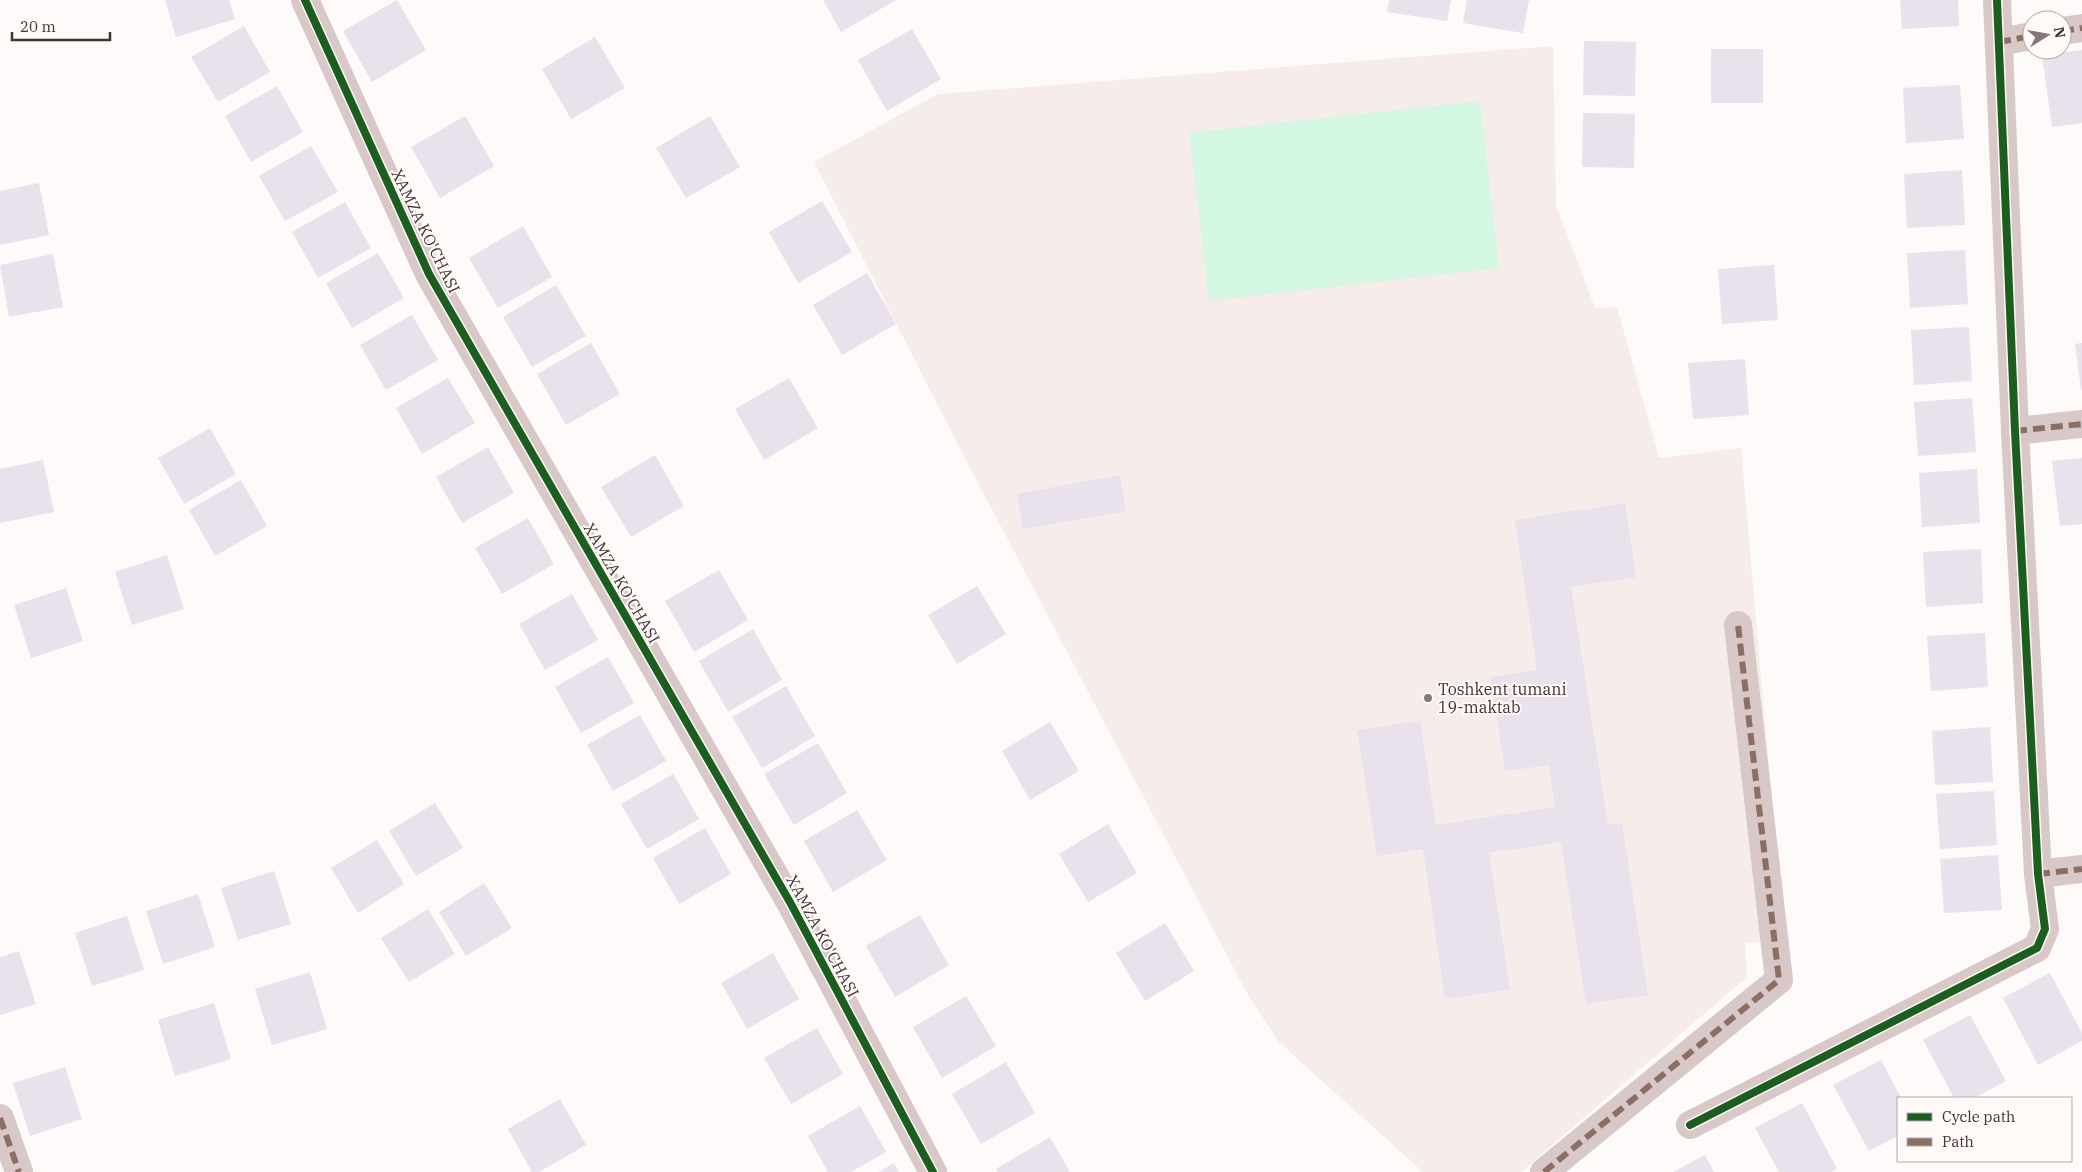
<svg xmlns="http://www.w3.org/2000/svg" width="2082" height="1172" viewBox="0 0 2082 1172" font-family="'IBM Plex Serif',serif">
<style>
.built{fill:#f6ece9}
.green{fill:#d4f7e3}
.building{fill:#e9e1eb}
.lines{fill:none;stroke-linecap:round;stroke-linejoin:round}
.street{stroke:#d8c8c7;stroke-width:28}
.quiet{stroke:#8d6e63;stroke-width:6;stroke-dasharray:12 6;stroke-linecap:butt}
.cycleway-casing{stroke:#fff9f7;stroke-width:11}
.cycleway{stroke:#1b5e20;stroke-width:8}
.poi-dot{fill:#837a77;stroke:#fff9f7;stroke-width:2}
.labels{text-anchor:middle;stroke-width:4;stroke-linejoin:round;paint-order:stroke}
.street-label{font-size:16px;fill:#413531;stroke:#fff9f7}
.poi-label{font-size:16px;fill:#413531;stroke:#fff9f7;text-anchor:start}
</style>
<rect width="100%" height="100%" fill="#fdfaf9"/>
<path class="built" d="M 1553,46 L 1556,205 L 1595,308 L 1617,307 L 1659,458 L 1741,448 L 1784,939 L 1745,943 L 1747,977 L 1521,1172 L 1423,1172 L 1279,1042 L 1248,995 L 958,445 L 814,162 L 938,94 Z"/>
<path class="green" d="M 1480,101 L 1499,268 L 1209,301 L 1189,133 Z"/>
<g class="building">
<path d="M 165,0 L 229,0 L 235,19 L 176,37 Z"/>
<path d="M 397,0 L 426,50 L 372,82 L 343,31 Z"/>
<path d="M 823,0 L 896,0 L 841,32 Z"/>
<path d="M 1389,0 L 1451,0 L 1447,21 L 1387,12 Z"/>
<path d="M 1467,0 L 1529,0 L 1523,33 L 1463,23 Z"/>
<path d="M 1900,0 L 1958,0 L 1959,26 L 1902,29 Z"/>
<path d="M 244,26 L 270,72 L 218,102 L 191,57 Z"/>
<path d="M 912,29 L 941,79 L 887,111 L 858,60 Z"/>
<path d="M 595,37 L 625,88 L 571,119 L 542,69 Z"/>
<path d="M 1584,41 L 1636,42 L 1635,96 L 1583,95 Z"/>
<rect x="1711" y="49" width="52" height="54"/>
<path d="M 2082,50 L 2082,123 L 2052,127 L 2042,55 Z"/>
<path d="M 1960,85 L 1964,139 L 1906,143 L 1903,88 Z"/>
<path d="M 277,86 L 303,132 L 251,162 L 225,116 Z"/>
<path d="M 1583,113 L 1635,114 L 1634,168 L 1582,167 Z"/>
<path d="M 465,116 L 494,166 L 440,198 L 411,147 Z"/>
<path d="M 710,116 L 740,167 L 686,198 L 656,148 Z"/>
<path d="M 311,146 L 338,192 L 285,221 L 259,176 Z"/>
<path d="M 1962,170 L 1965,225 L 1907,228 L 1904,174 Z"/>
<path d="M 39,183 L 49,235 L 0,245 L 0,191 Z"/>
<path d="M 822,201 L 852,252 L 798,283 L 769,232 Z"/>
<path d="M 345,202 L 371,248 L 318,278 L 292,232 Z"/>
<path d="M 523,226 L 552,277 L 498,308 L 469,258 Z"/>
<path d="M 1965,250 L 1968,304 L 1910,308 L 1907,253 Z"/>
<path d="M 378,253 L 404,298 L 352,328 L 326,283 Z"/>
<path d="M 53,254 L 63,307 L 9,317 L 0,265 Z"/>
<path d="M 1774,265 L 1778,320 L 1722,324 L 1718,269 Z"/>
<path d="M 867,273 L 896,324 L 842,355 L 813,305 Z"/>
<path d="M 556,285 L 586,336 L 532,367 L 503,317 Z"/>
<path d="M 412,315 L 438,360 L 386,390 L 360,345 Z"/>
<path d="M 1969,327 L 1972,381 L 1914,385 L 1911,330 Z"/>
<path d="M 591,343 L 620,394 L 566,425 L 537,374 Z"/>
<path d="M 2082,343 L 2082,390 L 2081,390 L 2075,344 Z"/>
<path d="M 1745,359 L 1749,415 L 1693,419 L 1688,363 Z"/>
<path d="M 448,378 L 475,423 L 422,454 L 396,408 Z"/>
<path d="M 789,378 L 818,428 L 764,460 L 735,409 Z"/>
<path d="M 1972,398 L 1976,452 L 1918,456 L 1914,402 Z"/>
<path d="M 210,428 L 236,474 L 184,504 L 158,458 Z"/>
<path d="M 488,447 L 514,493 L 462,523 L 436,477 Z"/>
<path d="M 655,455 L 684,506 L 631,537 L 601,487 Z"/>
<path d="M 2082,458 L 2082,524 L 2060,526 L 2052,461 Z"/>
<path d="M 43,460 L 54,512 L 0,523 L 0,469 Z"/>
<path d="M 1977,469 L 1980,523 L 1922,527 L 1919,473 Z"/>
<path d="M 1120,475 L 1126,511 L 1023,529 L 1017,494 Z"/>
<path d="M 241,480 L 267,526 L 215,556 L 189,510 Z"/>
<path d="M 1625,503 L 1636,577 L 1571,587 L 1608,825 L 1622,823 L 1648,995 L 1586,1004 L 1561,842 L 1489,853 L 1510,989 L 1445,999 L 1423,849 L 1377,856 L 1357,730 L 1420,721 L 1436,825 L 1555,807 L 1549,765 L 1505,771 L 1491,677 L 1537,670 L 1515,520 Z"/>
<path d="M 528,518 L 554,564 L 502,594 L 475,548 Z"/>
<path d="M 1981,549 L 1983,603 L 1926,607 L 1923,552 Z"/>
<path d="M 167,555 L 184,609 L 132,625 L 115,572 Z"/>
<path d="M 719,570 L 748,620 L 694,652 L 665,601 Z"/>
<path d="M 977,586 L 1006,634 L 957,664 L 928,615 Z"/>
<path d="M 66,588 L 83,641 L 31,658 L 14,605 Z"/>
<path d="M 572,594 L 598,640 L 545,670 L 519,624 Z"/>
<path d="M 753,629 L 782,680 L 728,712 L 699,661 Z"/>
<path d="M 1985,633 L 1988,687 L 1931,691 L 1927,636 Z"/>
<path d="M 608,657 L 634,703 L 581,733 L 555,687 Z"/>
<path d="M 786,686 L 815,736 L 762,768 L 732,717 Z"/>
<path d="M 640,715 L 666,761 L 613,791 L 587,745 Z"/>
<path d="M 1050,722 L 1079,771 L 1030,800 L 1002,751 Z"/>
<path d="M 1990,727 L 1993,782 L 1935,785 L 1932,731 Z"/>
<path d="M 818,743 L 847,793 L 794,825 L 764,774 Z"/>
<path d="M 673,774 L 699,819 L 647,849 L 621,804 Z"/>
<path d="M 1994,791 L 1997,845 L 1940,849 L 1936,794 Z"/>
<path d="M 435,803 L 463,848 L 416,876 L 389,831 Z"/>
<path d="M 857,810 L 887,860 L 833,892 L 804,841 Z"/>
<path d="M 1108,824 L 1137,873 L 1088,902 L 1059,854 Z"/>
<path d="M 705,828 L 731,874 L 679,904 L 653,858 Z"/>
<path d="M 377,840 L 404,884 L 358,913 L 331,868 Z"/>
<path d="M 1998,855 L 2002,910 L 1944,913 L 1940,859 Z"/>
<path d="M 274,871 L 291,924 L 238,940 L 221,888 Z"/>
<path d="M 484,883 L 512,928 L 466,956 L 439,912 Z"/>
<path d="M 198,894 L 215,947 L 163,964 L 146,911 Z"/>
<path d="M 428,909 L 455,954 L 409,982 L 381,938 Z"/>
<path d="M 920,915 L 949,965 L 895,997 L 866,946 Z"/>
<path d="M 127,916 L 144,970 L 92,986 L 75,933 Z"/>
<path d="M 1165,923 L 1194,971 L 1145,1001 L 1116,953 Z"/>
<path d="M 19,951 L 36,1004 L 0,1015 L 0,957 Z"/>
<path d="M 773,953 L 799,999 L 747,1029 L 721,983 Z"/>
<path d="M 310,972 L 327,1029 L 272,1045 L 255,989 Z"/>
<path d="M 2050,973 L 2082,1033 L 2082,1041 L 2038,1065 L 2003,998 Z"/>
<path d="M 966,996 L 996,1046 L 942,1078 L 913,1027 Z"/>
<path d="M 214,1003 L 231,1059 L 175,1076 L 158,1020 Z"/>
<path d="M 1970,1015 L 2006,1081 L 1974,1098 L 1954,1098 L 1923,1040 Z"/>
<path d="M 817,1028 L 843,1074 L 791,1104 L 764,1058 Z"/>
<path d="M 1881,1060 L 1901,1098 L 1898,1098 L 1898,1136 L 1869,1151 L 1833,1085 Z"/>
<path d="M 1006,1062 L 1035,1113 L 981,1144 L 952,1094 Z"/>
<path d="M 65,1067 L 82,1119 L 30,1136 L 13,1083 Z"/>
<path d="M 560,1099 L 586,1145 L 539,1172 L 532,1172 L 508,1129 Z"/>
<path d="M 1802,1103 L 1837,1169 L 1831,1172 L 1779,1172 L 1755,1128 Z"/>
<path d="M 860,1106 L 886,1152 L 851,1172 L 828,1172 L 808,1136 Z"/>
<path d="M 1050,1137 L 1070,1172 L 998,1172 L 996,1169 Z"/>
<path d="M 1705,1155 L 1714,1172 L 1673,1172 Z"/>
<path d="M 894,1163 L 899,1172 L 879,1172 Z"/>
</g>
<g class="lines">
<g class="street">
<path d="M 305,0 L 429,274 L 791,904 L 933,1172"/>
<path d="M 2062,31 L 2082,28"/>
<path d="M 1999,42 L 2032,36"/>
<path d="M 2015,431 L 2082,424"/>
<path d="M 2038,874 L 2082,869"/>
<path d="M 0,1118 L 19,1172"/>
<path d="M 1690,1125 L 2037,948 L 2045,929 L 2038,874 L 2015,431 L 1997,0"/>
<path d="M 1544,1172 L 1779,980 L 1738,625"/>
</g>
<g class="quiet">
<path d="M 2062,31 L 2082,28"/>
<path d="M 1999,42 L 2032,36"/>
<path d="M 2015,431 L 2082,424"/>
<path d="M 2038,874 L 2082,869"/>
<path d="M 0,1118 L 19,1172"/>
<path d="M 1544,1172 L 1779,980 L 1738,625"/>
</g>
<defs>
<g id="cycleway">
<path d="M 305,0 L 429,274 L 791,904 L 933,1172"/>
<path d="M 1690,1125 L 2037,948 L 2045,929 L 2038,874 L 2015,431 L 1997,0"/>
</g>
</defs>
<use href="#cycleway" class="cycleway-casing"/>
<use href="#cycleway" class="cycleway"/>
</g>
<circle class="poi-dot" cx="1428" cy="698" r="5"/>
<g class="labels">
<g class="street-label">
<text transform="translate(426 231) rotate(64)" y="6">XAMZA KO'CHASI</text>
<text transform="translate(622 583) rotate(60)" y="6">XAMZA KO'CHASI</text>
<text transform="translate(823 936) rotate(62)" y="6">XAMZA KO'CHASI</text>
</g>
<g class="poi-label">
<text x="1438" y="695">Toshkent tumani<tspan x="1438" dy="18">19-maktab</tspan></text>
</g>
</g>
<rect x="1897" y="1097" width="175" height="65" fill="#fff9f7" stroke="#b3aba8"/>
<rect x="1907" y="1113" width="25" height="8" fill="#1b5e20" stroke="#b3aba8"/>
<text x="1942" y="1122" font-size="15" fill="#413531">Cycle path</text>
<rect x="1907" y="1138" width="25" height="8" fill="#8d6e63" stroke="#b3aba8"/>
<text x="1942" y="1147" font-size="15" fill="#413531">Path</text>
<g transform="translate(2047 35) rotate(79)"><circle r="24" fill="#fff9f7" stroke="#b3aba8"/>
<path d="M0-4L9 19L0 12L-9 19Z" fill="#837a77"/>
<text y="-8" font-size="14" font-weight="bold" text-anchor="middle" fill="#413531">N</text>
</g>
<path d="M12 32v8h98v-8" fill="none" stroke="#413531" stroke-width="2.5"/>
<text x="20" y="32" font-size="15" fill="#413531" stroke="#fff9f7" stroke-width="4" paint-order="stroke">20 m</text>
</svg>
